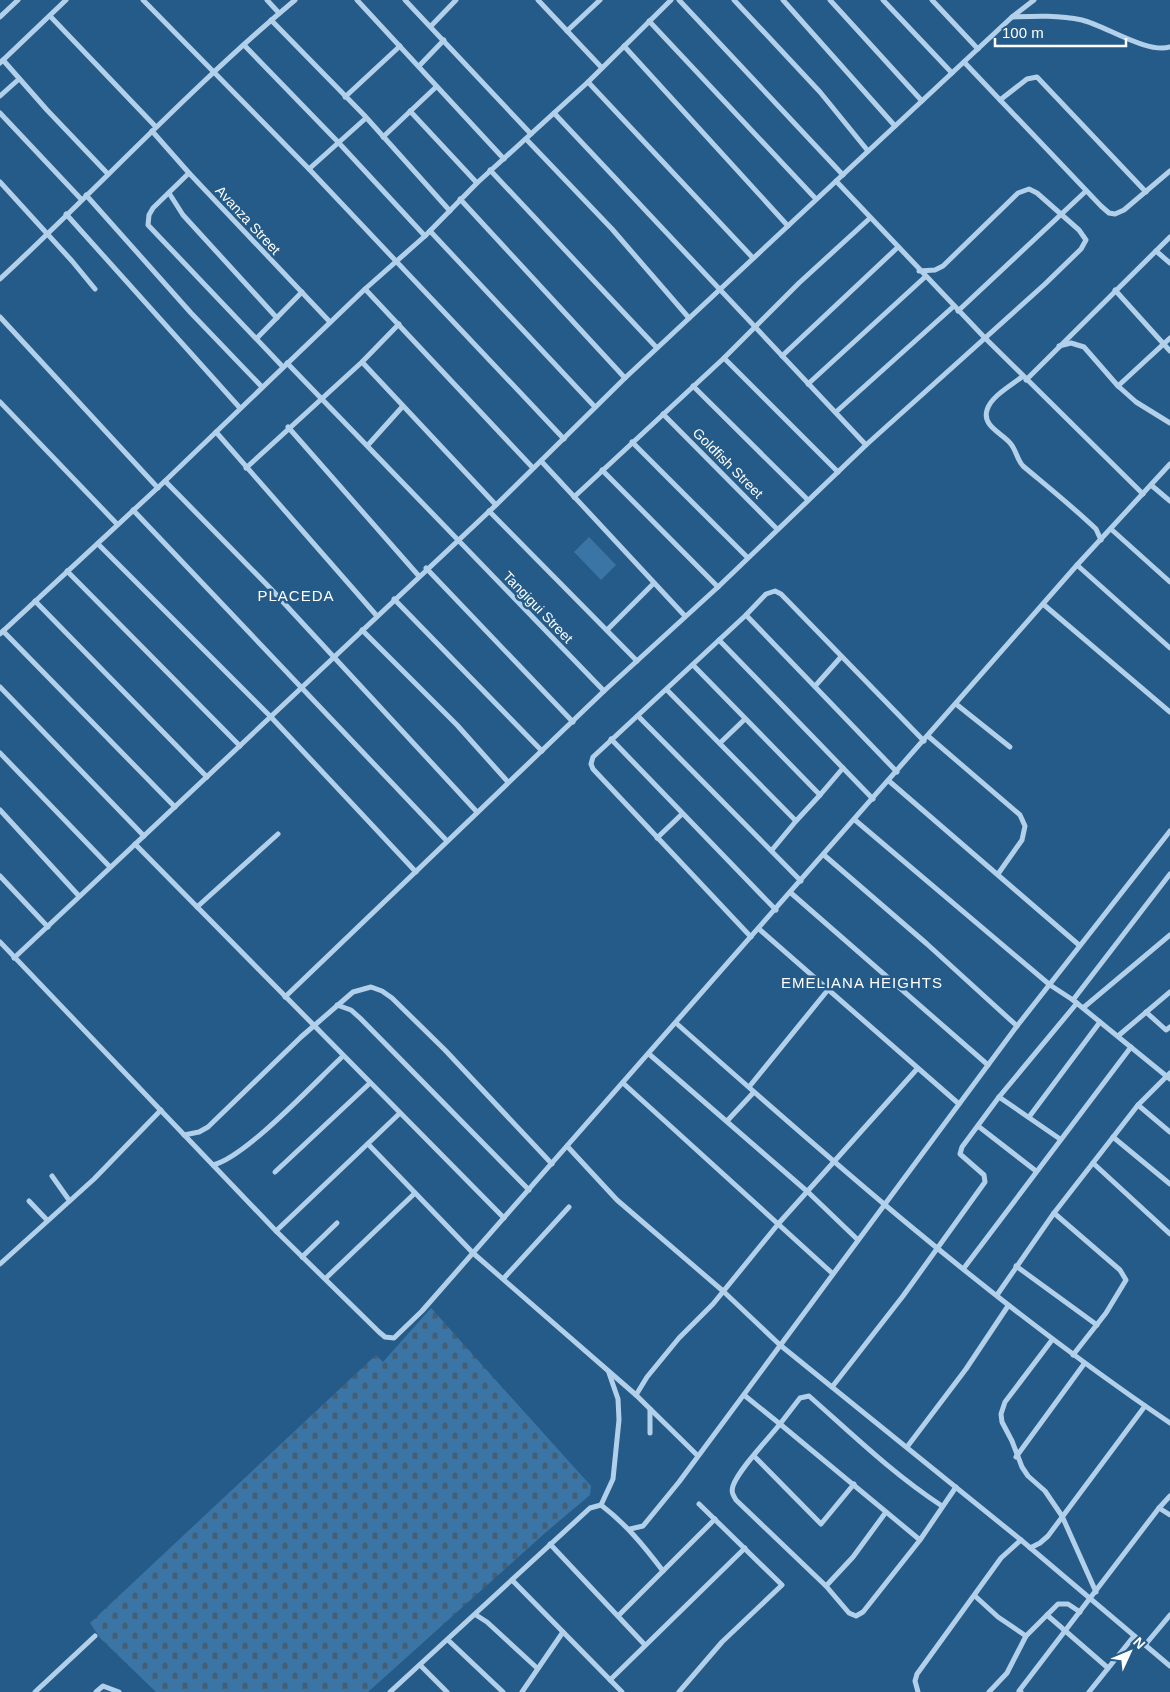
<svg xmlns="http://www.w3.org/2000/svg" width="1170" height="1692" viewBox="0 0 1170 1692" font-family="Arial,sans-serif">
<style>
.cemetery{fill:url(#cemetery-stones)}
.park{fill:#3a75a5}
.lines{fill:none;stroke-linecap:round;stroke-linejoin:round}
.street{stroke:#b2d0e9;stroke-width:5}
.labels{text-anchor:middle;stroke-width:5;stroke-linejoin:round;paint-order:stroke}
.street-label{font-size:14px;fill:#fff;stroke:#255b88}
.neighbourhood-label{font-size:15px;letter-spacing:1px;fill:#fff;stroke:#255b88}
</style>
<defs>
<pattern id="cemetery-stones" width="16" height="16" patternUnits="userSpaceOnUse" patternTransform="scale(1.25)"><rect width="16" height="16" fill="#3a75a5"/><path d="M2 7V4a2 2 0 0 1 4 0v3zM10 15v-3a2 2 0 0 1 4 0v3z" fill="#445e74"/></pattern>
</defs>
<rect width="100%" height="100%" fill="#255b88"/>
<path class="cemetery" d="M 431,1308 L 591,1486 L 590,1495 L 545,1533 L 368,1692 L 156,1692 L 100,1638 L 90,1623 L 376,1355 L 383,1362 Z"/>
<path class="park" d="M 589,537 L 616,565 L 601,580 L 574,552 Z"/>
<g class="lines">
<g class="street">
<path d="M 143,0 L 309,169 L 564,439"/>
<path d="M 267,0 L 279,13"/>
<path d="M 357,0 L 504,159"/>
<path d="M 405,0 L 531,134"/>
<path d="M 538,0 L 602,68"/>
<path d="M 679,0 L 843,175"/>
<path d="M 734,0 L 820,92 L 868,151"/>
<path d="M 783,0 L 895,126"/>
<path d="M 830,0 L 922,101"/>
<path d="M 883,0 L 952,73"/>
<path d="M 932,0 L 978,49"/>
<path d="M 50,16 L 156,127"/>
<path d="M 0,17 L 18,0"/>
<path d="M 1012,17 C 1036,16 1059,15 1082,20 C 1106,26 1147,54 1170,47"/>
<path d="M 271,20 L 364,115 L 450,211"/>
<path d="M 649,21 L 816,199"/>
<path d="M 431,26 L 456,0"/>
<path d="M 567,31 L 600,0"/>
<path d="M 244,45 L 338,142 L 425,236"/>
<path d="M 624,46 L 788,226"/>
<path d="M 3,60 L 47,110 L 108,174"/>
<path d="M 964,62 L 1101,206 L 1109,213 L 1115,214 L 1124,210 L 1170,171"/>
<path d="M 0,63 L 66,0"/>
<path d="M 419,66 L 444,40"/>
<path d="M 588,82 L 753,258"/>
<path d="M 0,96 L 19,79"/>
<path d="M 345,97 L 400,46"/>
<path d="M 1000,100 L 1027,79 L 1037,77 L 1146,192"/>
<path d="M 410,111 L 477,183"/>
<path d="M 0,113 L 81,199"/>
<path d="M 554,113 L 866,445"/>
<path d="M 152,131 L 189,173 L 330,322"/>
<path d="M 383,137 L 436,87"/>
<path d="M 526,139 L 612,229 L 689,318"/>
<path d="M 309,169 L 366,118"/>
<path d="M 490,170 L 657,348"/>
<path d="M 189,173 L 153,208 L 149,215 L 148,225 L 283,367"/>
<path d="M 836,181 L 984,337 L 1143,494"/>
<path d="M 0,182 L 72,261 L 95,289"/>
<path d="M 169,193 L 183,215 L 277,318"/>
<path d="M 86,195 L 191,313 L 262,387"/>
<path d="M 460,199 L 625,378"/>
<path d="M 66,214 L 240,408"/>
<path d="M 430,231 L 595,407"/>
<path d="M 1156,251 L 1170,263"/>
<path d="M 0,279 C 99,187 191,87 295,0"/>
<path d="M 365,289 L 533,468"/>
<path d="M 1115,290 L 1170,351"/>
<path d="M 958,311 L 1086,191"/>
<path d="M 0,317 L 158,488"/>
<path d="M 257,338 L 302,292"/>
<path d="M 1059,346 L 1071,343 L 1084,347 L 1118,386 L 1136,402 L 1170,423"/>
<path d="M 782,356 L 897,248"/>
<path d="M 362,362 L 496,505"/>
<path d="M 287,363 L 604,691"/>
<path d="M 1023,376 C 1012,385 991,396 987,410 C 982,426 1002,433 1010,443 C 1016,449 1017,460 1023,466 C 1048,487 1073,507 1096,529 L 1101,540"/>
<path d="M 1026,380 L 1170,237"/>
<path d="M 808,384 L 925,277"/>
<path d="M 693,386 L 808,500"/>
<path d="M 1118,386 L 1170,338"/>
<path d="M 0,402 L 117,524"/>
<path d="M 836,412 L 954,306"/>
<path d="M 663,414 L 777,529"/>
<path d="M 288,427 L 418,575"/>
<path d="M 216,432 L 377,616"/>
<path d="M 632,442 L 747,557"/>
<path d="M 368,445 L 403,406"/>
<path d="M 541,461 L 685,616"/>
<path d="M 246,468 L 362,362 L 399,324"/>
<path d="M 602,470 L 718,587"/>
<path d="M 838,472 L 724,358 L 799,283 L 869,219"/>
<path d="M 165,481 L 271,589 L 477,812"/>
<path d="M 1151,485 L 1170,501"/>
<path d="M 574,497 L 724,358"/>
<path d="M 133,510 L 447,841"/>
<path d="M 489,511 L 637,661"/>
<path d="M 1111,529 L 1170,582"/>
<path d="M 98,544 L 270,716 L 416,872"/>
<path d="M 1077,565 L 1170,648"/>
<path d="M 426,568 L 573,722"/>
<path d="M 67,571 L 240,746"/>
<path d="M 394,599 L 542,751"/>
<path d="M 35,601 L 207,777"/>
<path d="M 1043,604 L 1170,712"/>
<path d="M 746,615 L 766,594 L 775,591 L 781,594 L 924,741"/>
<path d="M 362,630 L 457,725 L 508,782"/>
<path d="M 607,630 L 654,583"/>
<path d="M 3,631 L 175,807"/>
<path d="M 0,634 L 165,481 L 365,289 L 425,236 L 477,183 L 588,82 L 671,0"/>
<path d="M 719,640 L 873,799"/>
<path d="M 693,665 L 820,795 L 843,768"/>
<path d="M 816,685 L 840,658"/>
<path d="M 0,687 L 144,836"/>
<path d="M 667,690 L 796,821 L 820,795"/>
<path d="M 956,704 L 1010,747"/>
<path d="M 638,716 L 801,881"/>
<path d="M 928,736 L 1020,815 L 1025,826 L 1022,840 L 998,874"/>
<path d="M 611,739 L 776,910"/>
<path d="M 720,743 L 745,719"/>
<path d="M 0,753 L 110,867"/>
<path d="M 889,781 L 1079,945"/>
<path d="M 0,810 L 79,896"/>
<path d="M 855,820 L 1050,985 L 1073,1000 L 1170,1079"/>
<path d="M 657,838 L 682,814"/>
<path d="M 135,844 L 504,1218"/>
<path d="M 772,850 L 796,821"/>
<path d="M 824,855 L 927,944 L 1017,1026"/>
<path d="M 0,876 L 48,927"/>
<path d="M 791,893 L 988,1065"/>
<path d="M 197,907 L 278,834"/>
<path d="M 759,929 L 959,1104"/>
<path d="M 751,937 L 593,769 L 591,764 L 593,757 L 746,615 L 897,772"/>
<path d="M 0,942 L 276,1231 L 379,1332 L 385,1337 L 394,1338 L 422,1311 L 1077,565 L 1170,464"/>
<path d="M 14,958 L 496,505 L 625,378 L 1012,17 L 1034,0"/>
<path d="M 285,997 L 604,691 L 718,587 L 866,445 L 1045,284 L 1081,249 L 1086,240 L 1079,230 L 1037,193 L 1029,189 L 1018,193 L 943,266 L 935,270 L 919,271"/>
<path d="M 1073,1000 L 1170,874"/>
<path d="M 337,1005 L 351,1010 L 360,1018 L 529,1190"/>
<path d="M 1083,1008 L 1170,935"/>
<path d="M 1146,1012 L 1166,1030 L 1170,1027"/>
<path d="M 676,1023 C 835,1164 994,1304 1170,1423"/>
<path d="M 1118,1036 L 1170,992"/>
<path d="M 649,1054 L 809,1193 L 858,1240"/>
<path d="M 623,1083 L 832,1273"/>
<path d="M 749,1087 L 827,991"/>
<path d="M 999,1097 L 1060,1139"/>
<path d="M 1138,1105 L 1170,1132"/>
<path d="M 1029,1117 L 1100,1022"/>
<path d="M 727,1121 L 754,1092"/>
<path d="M 978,1126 L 1036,1171"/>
<path d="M 184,1135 L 199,1132 L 208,1127 L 301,1037 L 353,992 L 371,987 L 382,991 L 392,998 L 445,1050 L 552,1164"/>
<path d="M 1113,1137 L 1170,1184"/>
<path d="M 368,1144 L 473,1253 L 636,1395 L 697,1455"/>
<path d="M 567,1146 L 617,1200 L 723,1291 L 780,1345 L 1021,1540 L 1170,1666"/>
<path d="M 1093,1163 L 1170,1234"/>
<path d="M 213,1165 C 246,1157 315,1082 343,1056"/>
<path d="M 275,1172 L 370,1083"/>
<path d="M 52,1176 L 69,1200"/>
<path d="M 29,1201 L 47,1220"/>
<path d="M 1054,1213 L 1120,1270 L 1126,1280 L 1106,1313 L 1073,1355"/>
<path d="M 276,1231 L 400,1113"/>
<path d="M 302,1257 L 337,1223"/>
<path d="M 0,1264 L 94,1179 L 161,1110"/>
<path d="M 1016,1266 L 1097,1325"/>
<path d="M 964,1268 L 1131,1047"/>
<path d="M 326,1278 L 415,1193"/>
<path d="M 504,1278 L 569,1207"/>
<path d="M 997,1295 L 1054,1213 L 1138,1105 L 1170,1073"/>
<path d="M 1052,1340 L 1005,1402 L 1001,1414 L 1002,1422 L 1012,1441 L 1022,1467 L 1028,1476 L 1045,1491 L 1062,1516 L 1096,1592"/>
<path d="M 832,1387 L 903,1296 L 985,1182 L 984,1175 L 960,1154 L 962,1147 L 999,1097 L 1077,1003"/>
<path d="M 636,1395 L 647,1377 L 679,1338 L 713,1304 L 779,1223 L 917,1069"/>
<path d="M 744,1395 L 780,1424 L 800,1398 L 809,1396 C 852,1434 893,1474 942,1506"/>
<path d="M 650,1409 L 650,1433"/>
<path d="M 907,1447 L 966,1369 L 1008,1306"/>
<path d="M 754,1456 L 821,1524 L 854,1484"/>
<path d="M 1016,1457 L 1084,1364"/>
<path d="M 1170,1496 L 1159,1508 L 1170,1515"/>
<path d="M 601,1505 L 613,1479 L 619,1420 L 618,1399 L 609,1373"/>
<path d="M 630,1529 L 643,1526 L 679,1482 L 1017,1026 L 1170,831"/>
<path d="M 920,1540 L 780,1424 C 769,1438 738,1470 733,1486 C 731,1492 733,1495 736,1500 L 826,1586 L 849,1613 L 856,1616 L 863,1612 L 920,1540 L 956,1487"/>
<path d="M 550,1544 L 645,1645"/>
<path d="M 1030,1548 L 1040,1543 L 1048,1536 L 1145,1406"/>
<path d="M 512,1580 L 622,1692"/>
<path d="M 826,1586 L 853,1557 L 886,1512"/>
<path d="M 975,1596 L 998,1617 L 1026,1636 L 1058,1604 L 1068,1604 L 1080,1612"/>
<path d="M 476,1615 L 487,1622 L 537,1668"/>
<path d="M 1047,1615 L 1108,1668"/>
<path d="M 618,1616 L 715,1519"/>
<path d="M 448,1640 L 503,1692"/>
<path d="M 1145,1645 L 1170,1615"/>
<path d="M 420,1665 L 447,1692"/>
<path d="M 610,1680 L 745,1548"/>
<path d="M 35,1692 L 95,1636"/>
<path d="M 96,1692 L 103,1686 L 119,1692"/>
<path d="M 390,1692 L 590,1508 L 601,1505 C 626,1524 644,1546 663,1571"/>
<path d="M 522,1692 L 563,1632"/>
<path d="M 679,1692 L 722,1642 L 782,1585 L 699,1504"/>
<path d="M 918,1692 L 915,1681 L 917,1674 L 1001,1558 L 1021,1540"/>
<path d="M 989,1692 L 1007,1673 L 1026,1636"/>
<path d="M 1021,1692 L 1019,1691 L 1159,1508"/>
<path d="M 1089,1692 L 1134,1636"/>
</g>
</g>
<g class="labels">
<g class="street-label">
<text transform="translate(248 220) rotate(47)" y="5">Avanza Street</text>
<text transform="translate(728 463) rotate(45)" y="5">Goldfish Street</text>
<text transform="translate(538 607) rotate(46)" y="5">Tangigui Street</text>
</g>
<g class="neighbourhood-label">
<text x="296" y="601">PLACEDA</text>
<text x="862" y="988">EMELIANA HEIGHTS</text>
</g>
</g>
<g transform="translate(1130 1652) rotate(46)" stroke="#255b88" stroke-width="4" paint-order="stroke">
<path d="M0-4L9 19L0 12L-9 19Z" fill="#ffffff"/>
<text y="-8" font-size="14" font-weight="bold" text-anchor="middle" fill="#ffffff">N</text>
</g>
<path d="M995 38v8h131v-8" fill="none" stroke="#ffffff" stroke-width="2.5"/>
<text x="1002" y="38" font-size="15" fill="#ffffff" stroke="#255b88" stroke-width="4" paint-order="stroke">100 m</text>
</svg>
